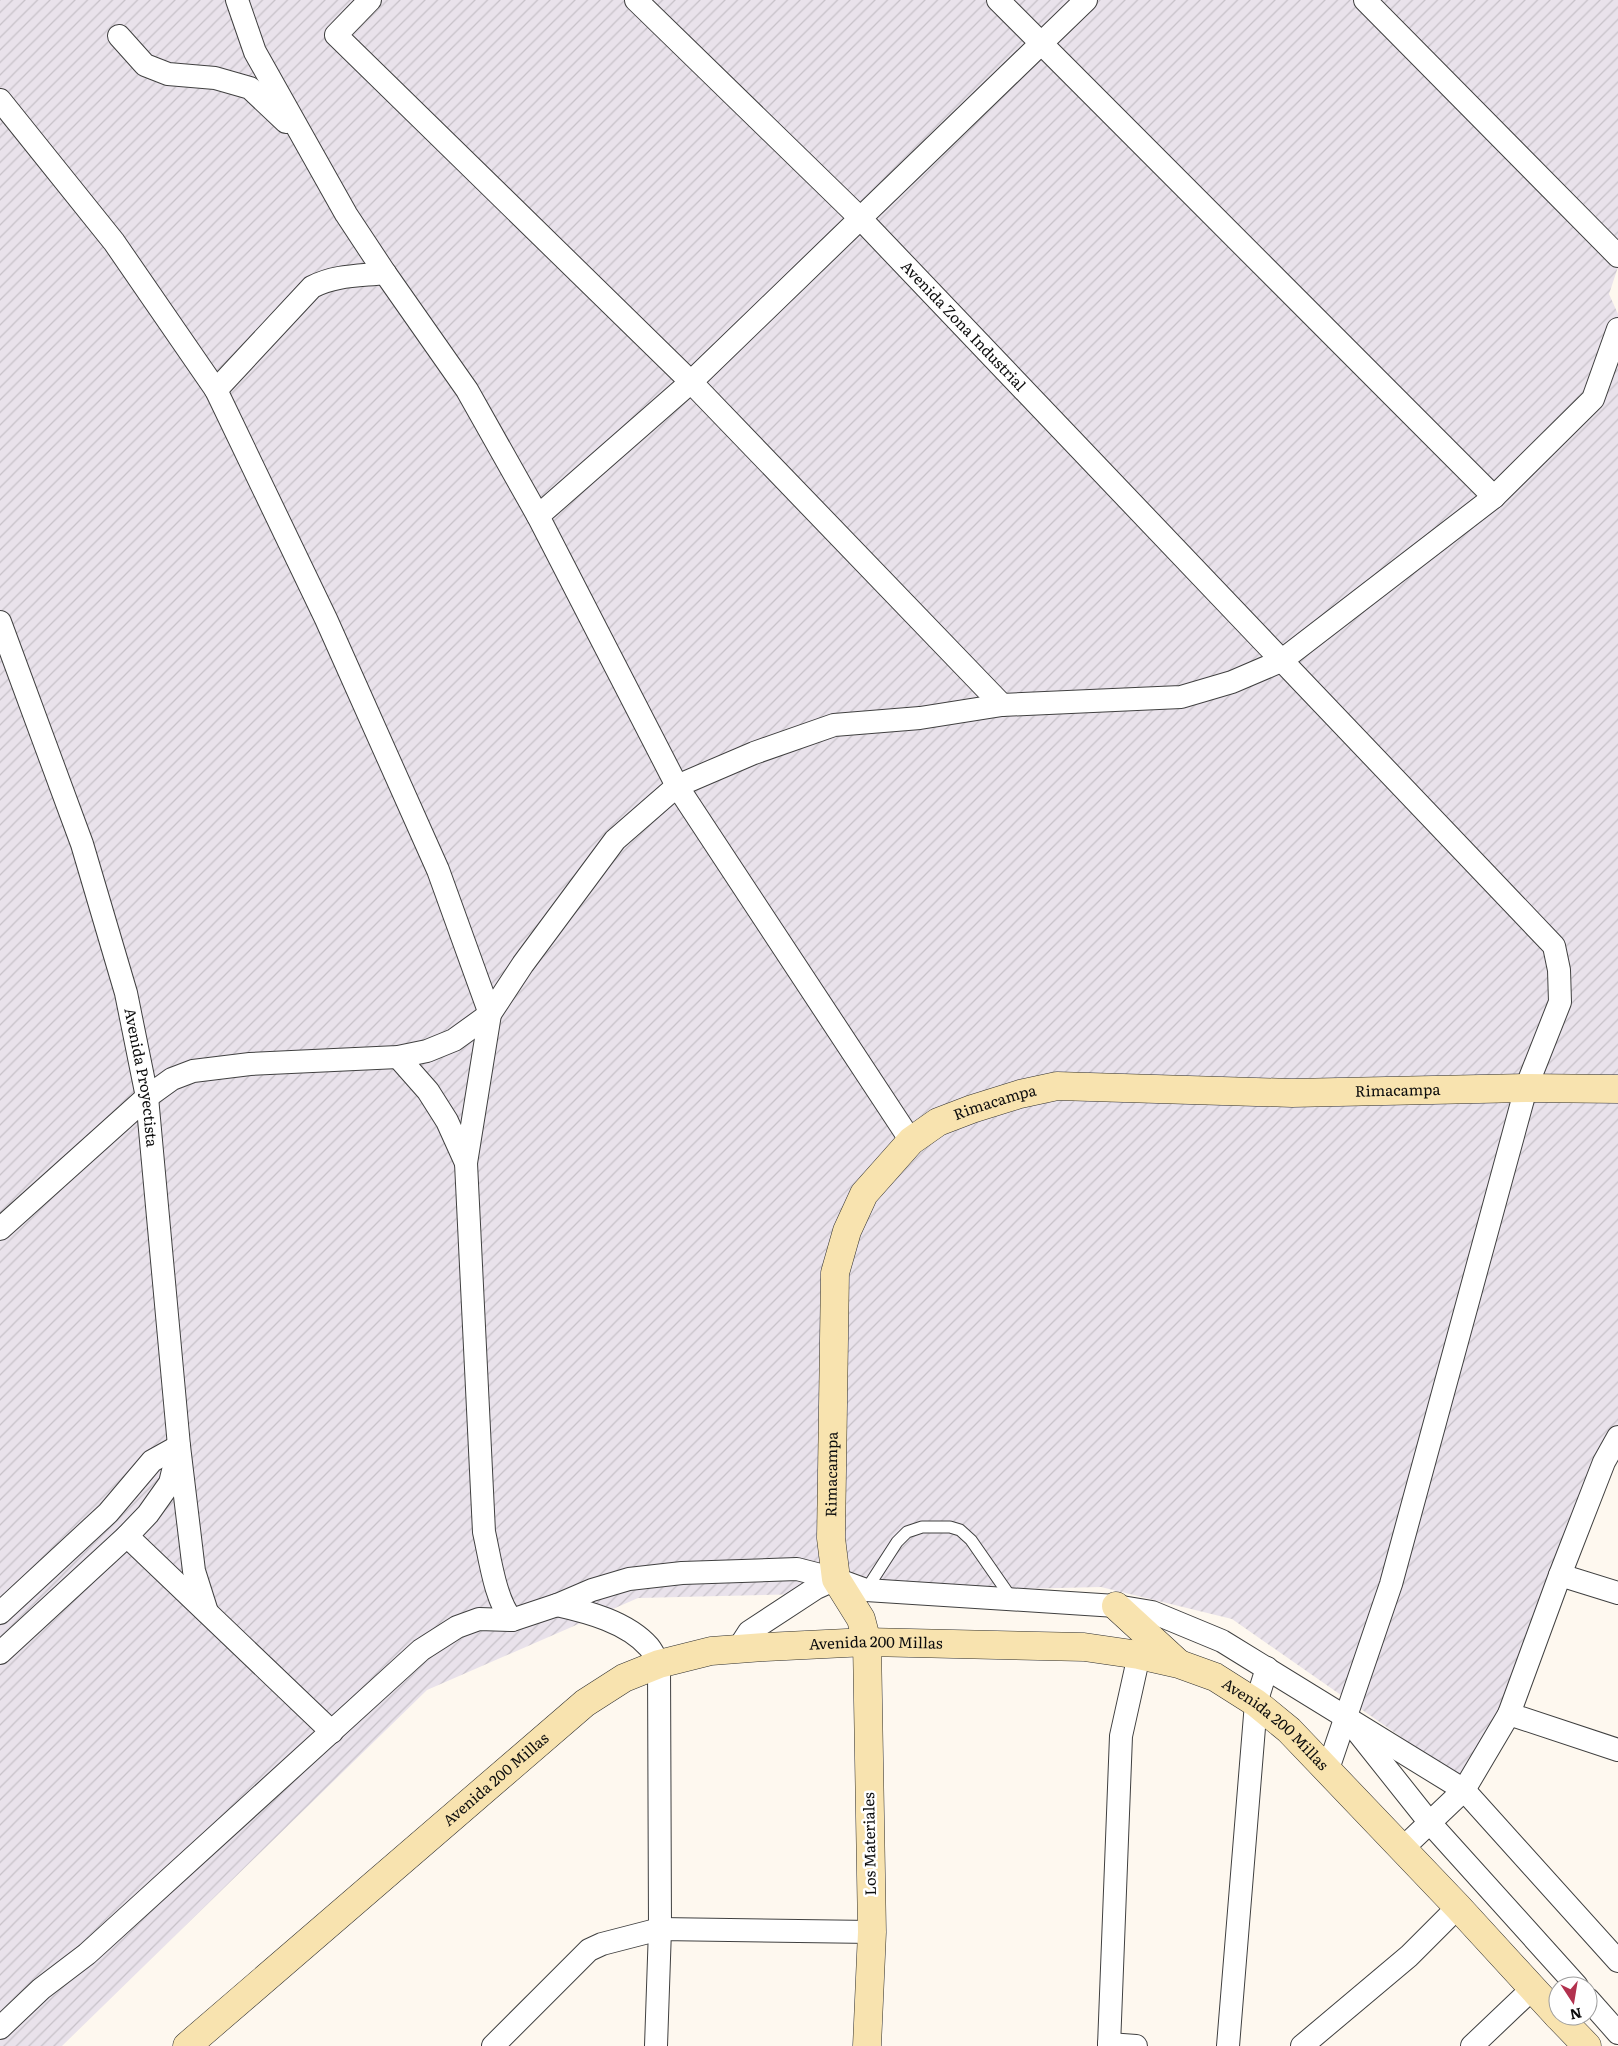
<svg xmlns="http://www.w3.org/2000/svg" width="1618" height="2046" viewBox="0 0 1618 2046" font-family="Literata,serif">
<style>
.industrial{fill:url(#industrial-furrows)}
.lines{fill:none;stroke-linecap:round;stroke-linejoin:round}
.lane-casing{stroke:#404040;stroke-width:13}
.street-casing{stroke:#404040;stroke-width:24}
.secondary-casing{stroke:#2f2f2f;stroke-width:29}
.lane{stroke:#fff;stroke-width:11}
.street{stroke:#fff;stroke-width:22}
.secondary{stroke:#f8e3af;stroke-width:28}
.labels{text-anchor:middle;stroke-width:5;stroke-linejoin:round;paint-order:stroke}
.street-label{font-size:15px;fill:#0d0d0d;stroke:#fff}
</style>
<defs>
<pattern id="industrial-furrows" width="10" height="10" patternUnits="userSpaceOnUse" patternTransform="scale(1.25)"><rect width="10" height="10" fill="#e9e2eb"/><path d="M-1 1l2-2M0 10L10 0M9 11l2-2" fill="none" stroke="#c7c1c8"/></pattern>
</defs>
<rect width="100%" height="100%" fill="#fef8ef"/>
<path class="industrial" d="M 0,0 L 1618,0 L 1618,267 L 1609,294 L 1618,314 L 1618,1424 L 1503,1710 L 1477,1790 L 1232,1619 L 1101,1587 L 638,1598 L 427,1690 L 62,2046 L 0,2046 Z"/>
<g class="lines">
<defs>
<path id="lane" d="M 866,1590 L 897,1542 L 907,1532 L 922,1527 L 950,1527 L 960,1530 L 971,1540 L 1012,1599"/>
<g id="street">
<path d="M 237,0 L 255,52 L 346,214 L 385,273 L 467,390 L 538,516 L 677,786 L 911,1141"/>
<path d="M 370,0 L 336,35 L 691,382 L 1002,705"/>
<path id="s1" d="M 636,0 L 860,218 L 1554,946 L 1559,970 L 1560,1002 L 1526,1088 L 1391,1584 L 1328,1769"/>
<path d="M 998,0 L 1494,497"/>
<path d="M 1365,0 L 1618,256"/>
<path d="M 119,36 L 145,65 L 168,74 L 215,78 L 250,88 L 286,122"/>
<path d="M 0,100 L 114,242 L 216,390 L 326,619 L 438,870 L 490,1014 L 466,1163 L 484,1532 C 490,1558 495,1600 512,1620"/>
<path d="M 216,390 L 312,287 C 335,275 359,276 385,273"/>
<path d="M 538,516 L 691,382 L 1086,0"/>
<path id="s2" d="M 0,622 L 82,844 L 126,993 L 147,1097 L 179,1446 L 170,1483 L 148,1514 L 127,1536 L 0,1653"/>
<path d="M 398,1057 L 428,1091 L 447,1121 L 466,1163"/>
<path d="M 0,1229 L 147,1097 L 172,1079 L 193,1071 L 250,1064 L 398,1057 L 427,1051 L 454,1040 L 490,1014 L 523,964 L 615,840 L 677,786 L 754,753 L 834,725 L 920,718 L 1002,705 L 1181,697 L 1232,682 L 1281,661 L 1494,497 L 1593,399 L 1618,329"/>
<path d="M 127,1536 L 332,1732"/>
<path d="M 1560,1575 L 1618,1593"/>
<path d="M 557,1605 C 588,1612 627,1622 649,1647 C 653,1652 656,1659 659,1664 L 660,1929 L 656,2046"/>
<path d="M 0,1613 L 108,1513 L 152,1461 L 179,1446 L 194,1571 L 207,1612"/>
<path d="M 738,1649 L 749,1632 L 816,1588 L 836,1579 L 866,1590 L 1116,1606 L 1152,1612 L 1222,1641 L 1464,1790 L 1618,1961"/>
<path d="M 1509,1714 L 1618,1750"/>
<path d="M 1356,1730 L 1430,1823 L 1577,1986"/>
<path d="M 1403,1848 L 1464,1790 L 1509,1714 L 1560,1575 L 1604,1462 L 1618,1437"/>
<path d="M 1588,1999 L 1618,2033"/>
<path d="M 0,2028 L 41,1989 L 87,1954 L 421,1650 L 457,1627 L 479,1619 L 512,1620 L 557,1605 L 592,1590 L 629,1579 L 682,1573 L 797,1569 L 836,1579"/>
<path d="M 1109,2044 L 1136,2046"/>
<path d="M 493,2046 L 589,1950 L 602,1944 L 660,1929 L 872,1932"/>
<path d="M 1109,2046 L 1121,1736 L 1139,1655"/>
<path d="M 1228,2046 L 1256,1703 L 1267,1668"/>
<path d="M 1302,2046 L 1409,1956 L 1458,1907"/>
<path d="M 1472,2046 L 1532,1989"/>
</g>
<g id="secondary">
<path d="M 1116,1606 L 1178,1663"/>
<path d="M 1558,2016 L 1587,2046"/>
<path id="s3" d="M 187,2046 L 585,1703 L 624,1678 L 659,1664 L 711,1651 L 765,1647 L 867,1642 L 1084,1647 L 1139,1655 L 1179,1664 L 1215,1677 L 1256,1703 L 1289,1730 L 1458,1907 L 1558,2016"/>
<path id="s4" d="M 867,2046 L 872,1932 L 867,1642 L 861,1619 L 836,1579 L 831,1538 L 835,1273 L 847,1231 L 864,1194 L 911,1141 L 938,1122 L 972,1109 L 1020,1094 L 1057,1086 L 1292,1093 L 1526,1088 L 1618,1089"/>
</g>
</defs>
<use href="#lane" class="lane-casing"/>
<use href="#street" class="street-casing"/>
<use href="#secondary" class="secondary-casing"/>
<use href="#lane" class="lane"/>
<use href="#street" class="street"/>
<use href="#secondary" class="secondary"/>
</g>
<g class="labels">
<g class="street-label">
<text dy="5" stroke="none"><textPath href="#s1" startOffset="462">Avenida Zona Industrial</textPath></text>
<text dy="5" stroke="none"><textPath href="#s2" startOffset="478">Avenida Proyectista</textPath></text>
<text dy="5" stroke="none"><textPath href="#s4" startOffset="1435">Rimacampa</textPath></text>
<text dy="5" stroke="none"><textPath href="#s4" startOffset="1030">Rimacampa</textPath></text>
<text dy="5" stroke="none"><textPath href="#s4" startOffset="580">Rimacampa</textPath></text>
<text dy="5" stroke="none"><textPath href="#s3" startOffset="828">Avenida 200 Millas</textPath></text>
<text dy="5" stroke="none"><textPath href="#s3" startOffset="1248">Avenida 200 Millas</textPath></text>
<text dy="5" stroke="none"><textPath href="#s3" startOffset="408">Avenida 200 Millas</textPath></text>
<text transform="translate(870 1844) rotate(-91)" y="5">Los Materiales</text>
</g>
</g>
<g transform="translate(1573 2001) rotate(168)"><circle r="24" fill="#ffffff" stroke="#9e9e9e"/>
<path d="M0-4L9 19L0 12L-9 19Z" fill="#b2314e"/>
<text y="-8" font-size="14" font-weight="bold" text-anchor="middle" fill="#0d0d0d">N</text>
</g>
</svg>
